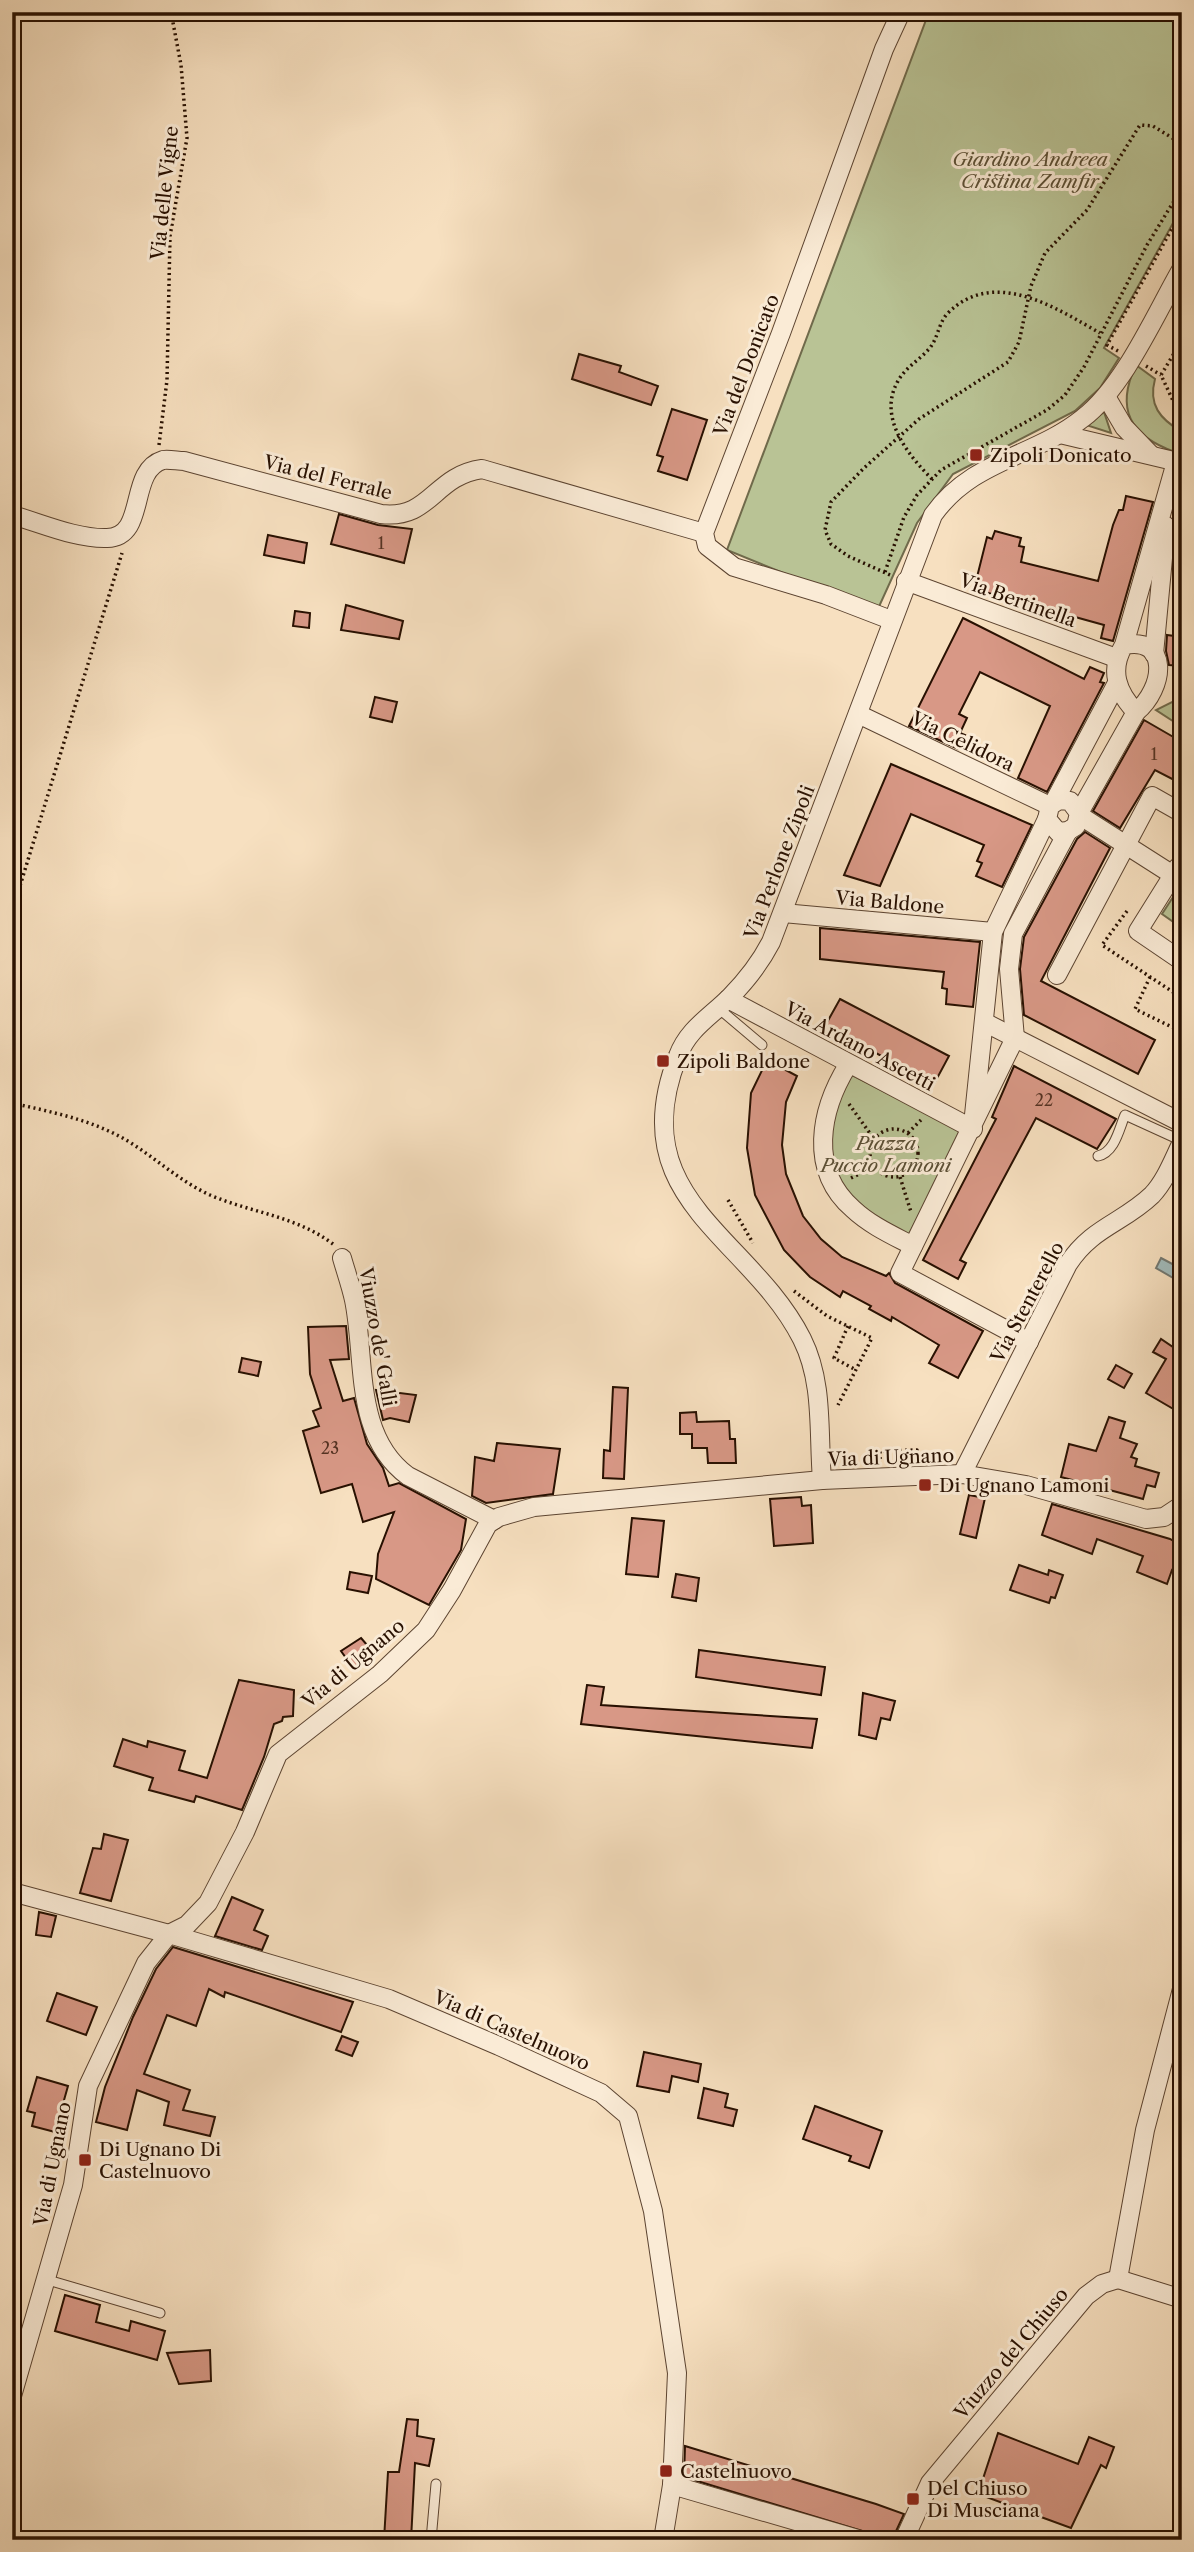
<svg xmlns="http://www.w3.org/2000/svg" width="1194" height="2552" viewBox="0 0 1194 2552" font-family="'Libre Caslon Text',serif">
<style>
.green{fill:#b9c395;stroke:#706a4b;stroke-width:2}
.water{fill:#a1bbbc;stroke:#717771;stroke-width:2}
.building{fill:#d89886;stroke:#281001;stroke-width:2}
.lines{fill:none;stroke-linecap:round;stroke-linejoin:round}
.lane-casing{stroke:#5c4431;stroke-width:11}
.street-casing{stroke:#5c4431;stroke-width:20}
.path{stroke:#281001;stroke-width:3.5;stroke-dasharray:2 3.5;stroke-linecap:butt}
.lane{stroke:#faebd6;stroke-width:9}
.street{stroke:#faebd6;stroke-width:18}
.poi-dot{fill:#8f2418;stroke:#faebd6;stroke-width:2.5}
.labels{text-anchor:middle;stroke-width:6;stroke-linejoin:round;paint-order:stroke}
.number-label{font-size:16px;fill:#543222}
.park-label{font-size:19px;font-style:italic;fill:#5b4f35;stroke:#faebd6}
.street-label{font-size:19px;fill:#281001;stroke:#faebd6}
.poi-label{font-size:19px;fill:#281001;stroke:#faebd6;text-anchor:start}
</style>
<rect width="100%" height="100%" fill="#f7e0c0"/>
<filter id="stains"><feTurbulence type="fractalNoise" baseFrequency=".00286" numOctaves="4"/><feColorMatrix values="0 0 0 0 .2 0 0 0 0 .09 0 0 0 0 .02 0 0 0 .5 -.17"/></filter>
<radialGradient id="worn" r=".72"><stop offset=".6" stop-color="#630" stop-opacity="0"/><stop offset="1" stop-color="#630" stop-opacity=".3"/></radialGradient>
<g class="green">
<path d="M 929,12 L 1182,12 L 1182,216 L 1178,214 L 1104,348 L 1119,358 L 1100,388 L 1075,411 L 953,474 L 917,523 L 877,611 L 727,550 Z"/>
<path d="M 1136,365 L 1155,379 C 1148,405 1160,419 1182,432 L 1175,452 C 1130,436 1115,409 1136,365 Z"/>
<path d="M 1104,412 L 1111,433 L 1086,425 Z"/>
<path d="M 1172,702 L 1182,706 L 1182,727 L 1156,710 Z"/>
<path d="M 1175,894 L 1182,898 L 1182,928 L 1162,914 Z"/>
<path d="M 848,1073 L 962,1131 L 908,1237 L 878,1221 L 839,1184 L 827,1132 Z"/>
</g>
<path class="water" d="M 1161,1258 L 1182,1269 L 1180,1282 L 1156,1268 Z"/>
<g class="building">
<path d="M 579,354 L 621,366 L 619,372 L 658,386 L 651,405 L 572,379 Z"/>
<path d="M 672,409 L 707,420 L 687,480 L 658,471 L 663,457 L 657,455 Z"/>
<path d="M 1126,496 L 1153,502 L 1113,641 L 1101,638 L 1104,625 L 974,589 L 987,537 L 992,539 L 995,531 L 1021,538 L 1019,546 L 1024,547 L 1021,562 L 1098,581 L 1113,525 L 1119,510 L 1123,510 Z"/>
<path d="M 339,514 L 378,525 L 412,529 L 404,563 L 331,544 Z"/>
<path d="M 268,535 L 307,543 L 304,563 L 264,555 Z"/>
<path d="M 346,605 L 403,621 L 399,639 L 341,630 Z"/>
<path d="M 295,611 L 310,613 L 309,628 L 293,626 Z"/>
<path d="M 963,618 L 1084,679 L 1090,667 L 1104,673 L 1100,682 L 1104,683 L 1047,792 L 1018,778 L 1050,706 L 980,672 L 959,714 L 967,718 L 960,733 L 965,735 L 958,749 L 909,726 Z"/>
<path d="M 1167,635 L 1182,637 L 1182,666 L 1169,665 L 1166,651 Z"/>
<path d="M 375,697 L 397,702 L 392,722 L 370,717 Z"/>
<path d="M 1144,720 L 1182,742 L 1182,784 L 1155,770 L 1120,828 L 1093,811 Z"/>
<path d="M 891,764 L 1032,825 L 1002,887 L 976,876 L 982,863 L 977,861 L 984,845 L 911,814 L 880,886 L 844,875 Z"/>
<path d="M 1085,832 L 1110,848 L 1041,981 L 1155,1040 L 1138,1074 L 1024,1015 L 1020,969 L 1024,937 L 1077,839 Z"/>
<path d="M 820,928 L 980,942 L 973,1007 L 946,1004 L 947,989 L 942,988 L 944,972 L 820,959 Z"/>
<path d="M 840,999 L 949,1056 L 934,1084 L 825,1026 Z"/>
<path d="M 767,1060 L 797,1076 L 786,1102 L 782,1145 L 786,1174 L 803,1216 L 821,1239 L 842,1257 L 886,1276 L 889,1273 L 895,1283 L 983,1331 L 958,1378 L 929,1363 L 939,1345 L 892,1317 L 891,1321 L 869,1309 L 871,1306 L 843,1291 L 840,1297 L 810,1277 L 784,1250 L 755,1195 L 747,1148 L 751,1093 Z"/>
<path d="M 1014,1066 L 1116,1119 L 1097,1149 L 1036,1118 L 960,1260 L 966,1263 L 958,1279 L 923,1260 L 996,1119 L 992,1117 Z"/>
<path d="M 346,1326 L 349,1359 L 330,1360 L 343,1401 L 354,1398 L 367,1444 L 383,1468 L 389,1486 L 399,1483 L 466,1519 L 461,1550 L 429,1605 L 376,1579 L 378,1554 L 394,1512 L 363,1522 L 352,1484 L 321,1493 L 303,1431 L 319,1426 L 313,1411 L 321,1408 L 310,1374 L 308,1327 Z"/>
<path d="M 1182,1331 L 1182,1414 L 1146,1393 L 1166,1359 L 1153,1352 L 1161,1339 L 1173,1347 Z"/>
<path d="M 242,1358 L 261,1362 L 258,1376 L 239,1372 Z"/>
<path d="M 1116,1365 L 1132,1374 L 1124,1388 L 1108,1379 Z"/>
<path d="M 613,1387 L 628,1388 L 624,1479 L 603,1478 L 604,1450 L 610,1451 Z"/>
<path d="M 376,1390 L 416,1395 L 409,1422 L 390,1418 L 383,1420 Z"/>
<path d="M 696,1412 L 697,1422 L 729,1421 L 730,1439 L 735,1439 L 736,1463 L 708,1463 L 707,1448 L 692,1448 L 692,1434 L 680,1434 L 680,1413 Z"/>
<path d="M 1109,1417 L 1125,1422 L 1120,1438 L 1137,1444 L 1131,1457 L 1137,1459 L 1135,1466 L 1159,1473 L 1155,1487 L 1147,1485 L 1143,1499 L 1061,1477 L 1069,1444 L 1096,1451 Z"/>
<path d="M 497,1443 L 560,1449 L 553,1494 L 486,1503 L 472,1496 L 475,1457 L 494,1461 Z"/>
<path d="M 969,1495 L 985,1498 L 976,1538 L 960,1534 Z"/>
<path d="M 801,1497 L 802,1506 L 811,1505 L 813,1543 L 774,1546 L 770,1499 Z"/>
<path d="M 1052,1504 L 1170,1539 L 1182,1546 L 1182,1562 L 1177,1573 L 1172,1570 L 1167,1584 L 1137,1572 L 1143,1556 L 1097,1539 L 1092,1554 L 1042,1535 Z"/>
<path d="M 632,1518 L 664,1521 L 658,1577 L 626,1574 Z"/>
<path d="M 1019,1565 L 1048,1575 L 1049,1570 L 1063,1575 L 1055,1598 L 1051,1597 L 1049,1603 L 1010,1590 Z"/>
<path d="M 350,1572 L 372,1576 L 368,1593 L 347,1589 Z"/>
<path d="M 676,1574 L 699,1578 L 696,1601 L 672,1597 Z"/>
<path d="M 361,1638 L 374,1653 L 354,1669 L 341,1651 Z"/>
<path d="M 699,1650 L 825,1667 L 821,1695 L 696,1677 Z"/>
<path d="M 239,1680 L 294,1690 L 293,1716 L 283,1717 L 282,1721 L 274,1724 L 264,1757 L 242,1810 L 196,1796 L 194,1802 L 149,1790 L 153,1778 L 114,1766 L 123,1739 L 147,1747 L 148,1741 L 185,1751 L 179,1770 L 207,1778 Z"/>
<path d="M 587,1685 L 604,1687 L 601,1705 L 817,1719 L 812,1748 L 581,1724 Z"/>
<path d="M 863,1693 L 895,1701 L 890,1720 L 881,1718 L 876,1739 L 859,1735 Z"/>
<path d="M 104,1834 L 128,1840 L 111,1901 L 80,1893 L 93,1848 L 101,1849 Z"/>
<path d="M 232,1897 L 263,1910 L 254,1930 L 268,1936 L 262,1950 L 215,1936 Z"/>
<path d="M 39,1912 L 56,1916 L 51,1937 L 36,1935 Z"/>
<path d="M 173,1947 L 353,2002 L 341,2032 L 225,1992 L 224,1997 L 209,1989 L 196,2026 L 167,2015 L 144,2074 L 190,2090 L 183,2110 L 215,2117 L 210,2136 L 164,2125 L 169,2102 L 137,2090 L 127,2130 L 96,2122 L 105,2087 L 133,2017 L 156,1969 Z"/>
<path d="M 57,1993 L 97,2007 L 86,2035 L 47,2021 Z"/>
<path d="M 342,2036 L 358,2042 L 352,2056 L 336,2050 Z"/>
<path d="M 644,2052 L 701,2064 L 698,2082 L 672,2076 L 669,2092 L 637,2086 Z"/>
<path d="M 37,2077 L 68,2086 L 55,2132 L 32,2126 L 35,2113 L 27,2111 Z"/>
<path d="M 704,2088 L 728,2094 L 725,2107 L 737,2110 L 733,2126 L 698,2118 Z"/>
<path d="M 815,2106 L 882,2131 L 869,2168 L 849,2161 L 851,2156 L 803,2139 Z"/>
<path d="M 65,2295 L 100,2305 L 96,2322 L 129,2331 L 131,2321 L 165,2331 L 157,2360 L 55,2331 Z"/>
<path d="M 210,2350 L 211,2381 L 179,2384 L 167,2353 Z"/>
<path d="M 407,2419 L 418,2420 L 417,2436 L 434,2439 L 429,2466 L 415,2463 L 411,2540 L 384,2540 L 388,2472 L 399,2472 Z"/>
<path d="M 998,2433 L 1078,2464 L 1089,2437 L 1114,2447 L 1106,2468 L 1101,2465 L 1071,2528 L 978,2494 Z"/>
<path d="M 685,2446 L 876,2504 L 904,2514 L 892,2540 L 684,2477 Z"/>
</g>
<g class="lines">
<defs>
<g id="lane">
<path d="M 717,1007 L 762,1045"/>
<path d="M 1098,1156 C 1115,1152 1119,1129 1125,1115 L 1182,1141"/>
<path d="M 48,2280 L 160,2313"/>
<path d="M 431,2540 L 436,2484"/>
</g>
<g id="street">
<path d="M 1107,398 L 1124,427 L 1150,454"/>
<path d="M 1060,434 L 1182,463"/>
<path d="M 12,515 C 41,523 76,539 107,538 C 148,537 127,471 163,460 C 169,459 178,461 184,461 L 381,514 C 431,520 433,476 482,469 L 704,533"/>
<path d="M 906,581 L 1116,658"/>
<path d="M 891,620 L 826,595 L 734,567 L 707,546 L 704,533 L 781,333 L 884,49 L 901,12"/>
<path d="M 1124,645 C 1170,636 1165,688 1136,712 C 1117,692 1109,670 1124,645 L 1176,462"/>
<path d="M 1154,654 L 1166,526"/>
<path d="M 858,714 L 1050,806"/>
<path d="M 1054,802 L 1117,683"/>
<path d="M 1079,813 L 1070,801 L 1059,800 L 1050,806 L 1047,819 L 1058,832 L 1068,831 L 1076,826 L 1079,813 L 1136,712"/>
<path d="M 1079,815 L 1173,875"/>
<path d="M 1182,870 L 1178,867 L 1138,931 L 1182,961"/>
<path d="M 783,913 L 993,932"/>
<path d="M 1057,975 L 1152,796 L 1182,813"/>
<path d="M 728,999 L 973,1129"/>
<path d="M 984,1022 L 1182,1123"/>
<path d="M 848,1065 C 820,1110 808,1170 853,1209 C 870,1225 892,1235 913,1246"/>
<path d="M 974,1115 L 993,932 L 1047,819"/>
<path d="M 342,1258 C 346,1272 351,1286 354,1300 C 366,1358 353,1436 408,1476 L 494,1520"/>
<path d="M 1029,1342 L 900,1273 L 1015,1038 L 1009,969 L 1013,934 L 1068,831"/>
<path d="M 962,1474 L 1068,1264 C 1092,1227 1123,1223 1152,1195 C 1166,1180 1173,1160 1182,1142"/>
<path d="M 822,1480 C 818,1432 824,1383 802,1339 C 750,1236 621,1199 678,1056 C 688,1029 710,1017 730,997 C 747,980 760,963 771,942 L 933,515 C 973,459 1033,458 1083,418 C 1124,387 1156,313 1182,268"/>
<path d="M 12,1892 L 169,1934 L 389,1999 L 499,2046 L 601,2093 L 628,2116 L 653,2211 L 677,2373 L 672,2485 L 663,2540"/>
<path d="M 1118,2279 L 1145,2130 L 1182,1989"/>
<path d="M 1118,2279 L 1182,2299"/>
<path d="M 12,2396 L 73,2185 L 88,2086 L 146,1963 L 169,1934 L 187,1925 L 208,1903 L 245,1832 L 278,1754 L 380,1674 L 426,1630 L 452,1590 L 488,1524 L 499,1517 L 534,1507 L 822,1480 L 962,1474 L 1026,1485 L 1146,1519 L 1164,1517 L 1182,1505"/>
<path d="M 672,2485 L 861,2540"/>
<path d="M 904,2540 L 930,2483 L 1086,2296 L 1102,2284 L 1118,2279"/>
</g>
</defs>
<use href="#lane" class="lane-casing"/>
<use href="#street" class="street-casing"/>
<g class="path">
<path d="M 1182,340 L 1161,375 L 1182,420"/>
<path d="M 1118,351 L 1107,345 L 1178,218 L 1182,221"/>
<path d="M 1146,366 L 1161,375"/>
<path d="M 159,445 L 167,380 L 170,236 L 187,138 L 181,65 L 171,12"/>
<path d="M 932,479 C 908,455 877,417 898,381 C 905,368 918,361 928,350 C 938,340 938,323 948,313 C 994,267 1056,308 1100,333"/>
<path d="M 885,572 L 904,517 L 917,495 L 941,470 L 1047,410 L 1065,395 L 1084,367 L 1147,245 L 1182,188"/>
<path d="M 890,575 L 848,556 L 831,544 L 825,530 L 831,502 L 864,468 L 919,419 L 1008,362 L 1019,342 L 1031,286 L 1045,253 L 1087,210 L 1140,125 L 1153,126 L 1182,144"/>
<path d="M 1127,911 L 1102,945 L 1182,998"/>
<path d="M 12,912 L 122,553"/>
<path d="M 1150,977 L 1135,1009 L 1182,1032"/>
<path d="M 12,1103 C 47,1111 83,1118 115,1134 C 149,1151 175,1179 210,1195 C 252,1213 296,1216 333,1244"/>
<path d="M 849,1104 L 874,1139"/>
<circle cx="894" cy="1153" r="24"/>
<path d="M 908,1133 L 921,1120"/>
<path d="M 900,1177 L 911,1212"/>
<path d="M 851,1178 L 874,1167"/>
<path d="M 728,1200 L 753,1243"/>
<path d="M 794,1291 L 827,1316 L 872,1338 L 838,1405"/>
<path d="M 848,1326 L 834,1358 L 856,1370"/>
<path d="M 880,1459 L 880,1451 L 917,1450 L 918,1459"/>
</g>
<use href="#lane" class="lane"/>
<use href="#street" class="street"/>
</g>
<g class="poi-dot">
<rect x="969" y="448" width="14" height="14" rx="3.5"/>
<rect x="656" y="1054" width="14" height="14" rx="3.5"/>
<rect x="918" y="1478" width="14" height="14" rx="3.5"/>
<rect x="78" y="2153" width="14" height="14" rx="3.5"/>
<rect x="659" y="2464" width="14" height="14" rx="3.5"/>
<rect x="906" y="2492" width="14" height="14" rx="3.5"/>
</g>
<g class="labels">
<g class="number-label">
<text x="381" y="549">1</text>
<text x="1154" y="760">1</text>
<text x="1044" y="1106">22</text>
<text x="330" y="1454">23</text>
</g>
<g class="park-label">
<text x="1030" y="166">Giardino Andreea<tspan x="1030" dy="22">Cristina Zamfir</tspan></text>
<text x="886" y="1150">Piazza<tspan x="886" dy="22">Puccio Lamoni</tspan></text>
</g>
<g class="street-label">
<text transform="translate(164 193) rotate(-84)" y="7">Via delle Vigne</text>
<text transform="translate(746 365) rotate(-69)" y="7">Via del Donicato</text>
<text transform="translate(328 477) rotate(14)" y="7">Via del Ferrale</text>
<text transform="translate(1018 600) rotate(20)" y="7">Via Bertinella</text>
<text transform="translate(963 741) rotate(26)" y="7">Via Celidora</text>
<text transform="translate(779 862) rotate(-69)" y="7">Via Perlone Zipoli</text>
<text transform="translate(890 902) rotate(5)" y="7">Via Baldone</text>
<text transform="translate(860 1046) rotate(28)" y="7">Via Ardano Ascetti</text>
<text transform="translate(1027 1302) rotate(-62)" y="7">Via Stenterello</text>
<text transform="translate(378 1337) rotate(80)" y="7">Viuzzo de' Galli</text>
<text transform="translate(891 1457) rotate(-2)" y="7">Via di Ugnano</text>
<text transform="translate(353 1663) rotate(-40)" y="7">Via di Ugnano</text>
<text transform="translate(512 2030) rotate(24)" y="7">Via di Castelnuovo</text>
<text transform="translate(52 2164) rotate(-79)" y="7">Via di Ugnano</text>
<text transform="translate(1011 2353) rotate(-50)" y="7">Viuzzo del Chiuso</text>
</g>
<g class="poi-label">
<text x="990" y="462">Zipoli Donicato</text>
<text x="677" y="1068">Zipoli Baldone</text>
<text x="939" y="1492">Di Ugnano Lamoni</text>
<text x="99" y="2156">Di Ugnano Di<tspan x="99" dy="22">Castelnuovo</tspan></text>
<text x="680" y="2478">Castelnuovo</text>
<text x="927" y="2495">Del Chiuso<tspan x="927" dy="22">Di Musciana</tspan></text>
</g>
</g>
<rect width="1194" height="2552" fill="none" stroke="#f7e0c0" stroke-width="42"/>
<rect x="14" y="14" width="1166" height="2524" fill="none" stroke="#281001" stroke-width="3.5"/>
<rect x="21" y="21" width="1152" height="2510" fill="none" stroke="#281001" stroke-width="2"/>
<rect width="100%" height="100%" filter="url(#stains)"/>
<rect width="100%" height="100%" fill="url(#worn)"/>
</svg>
